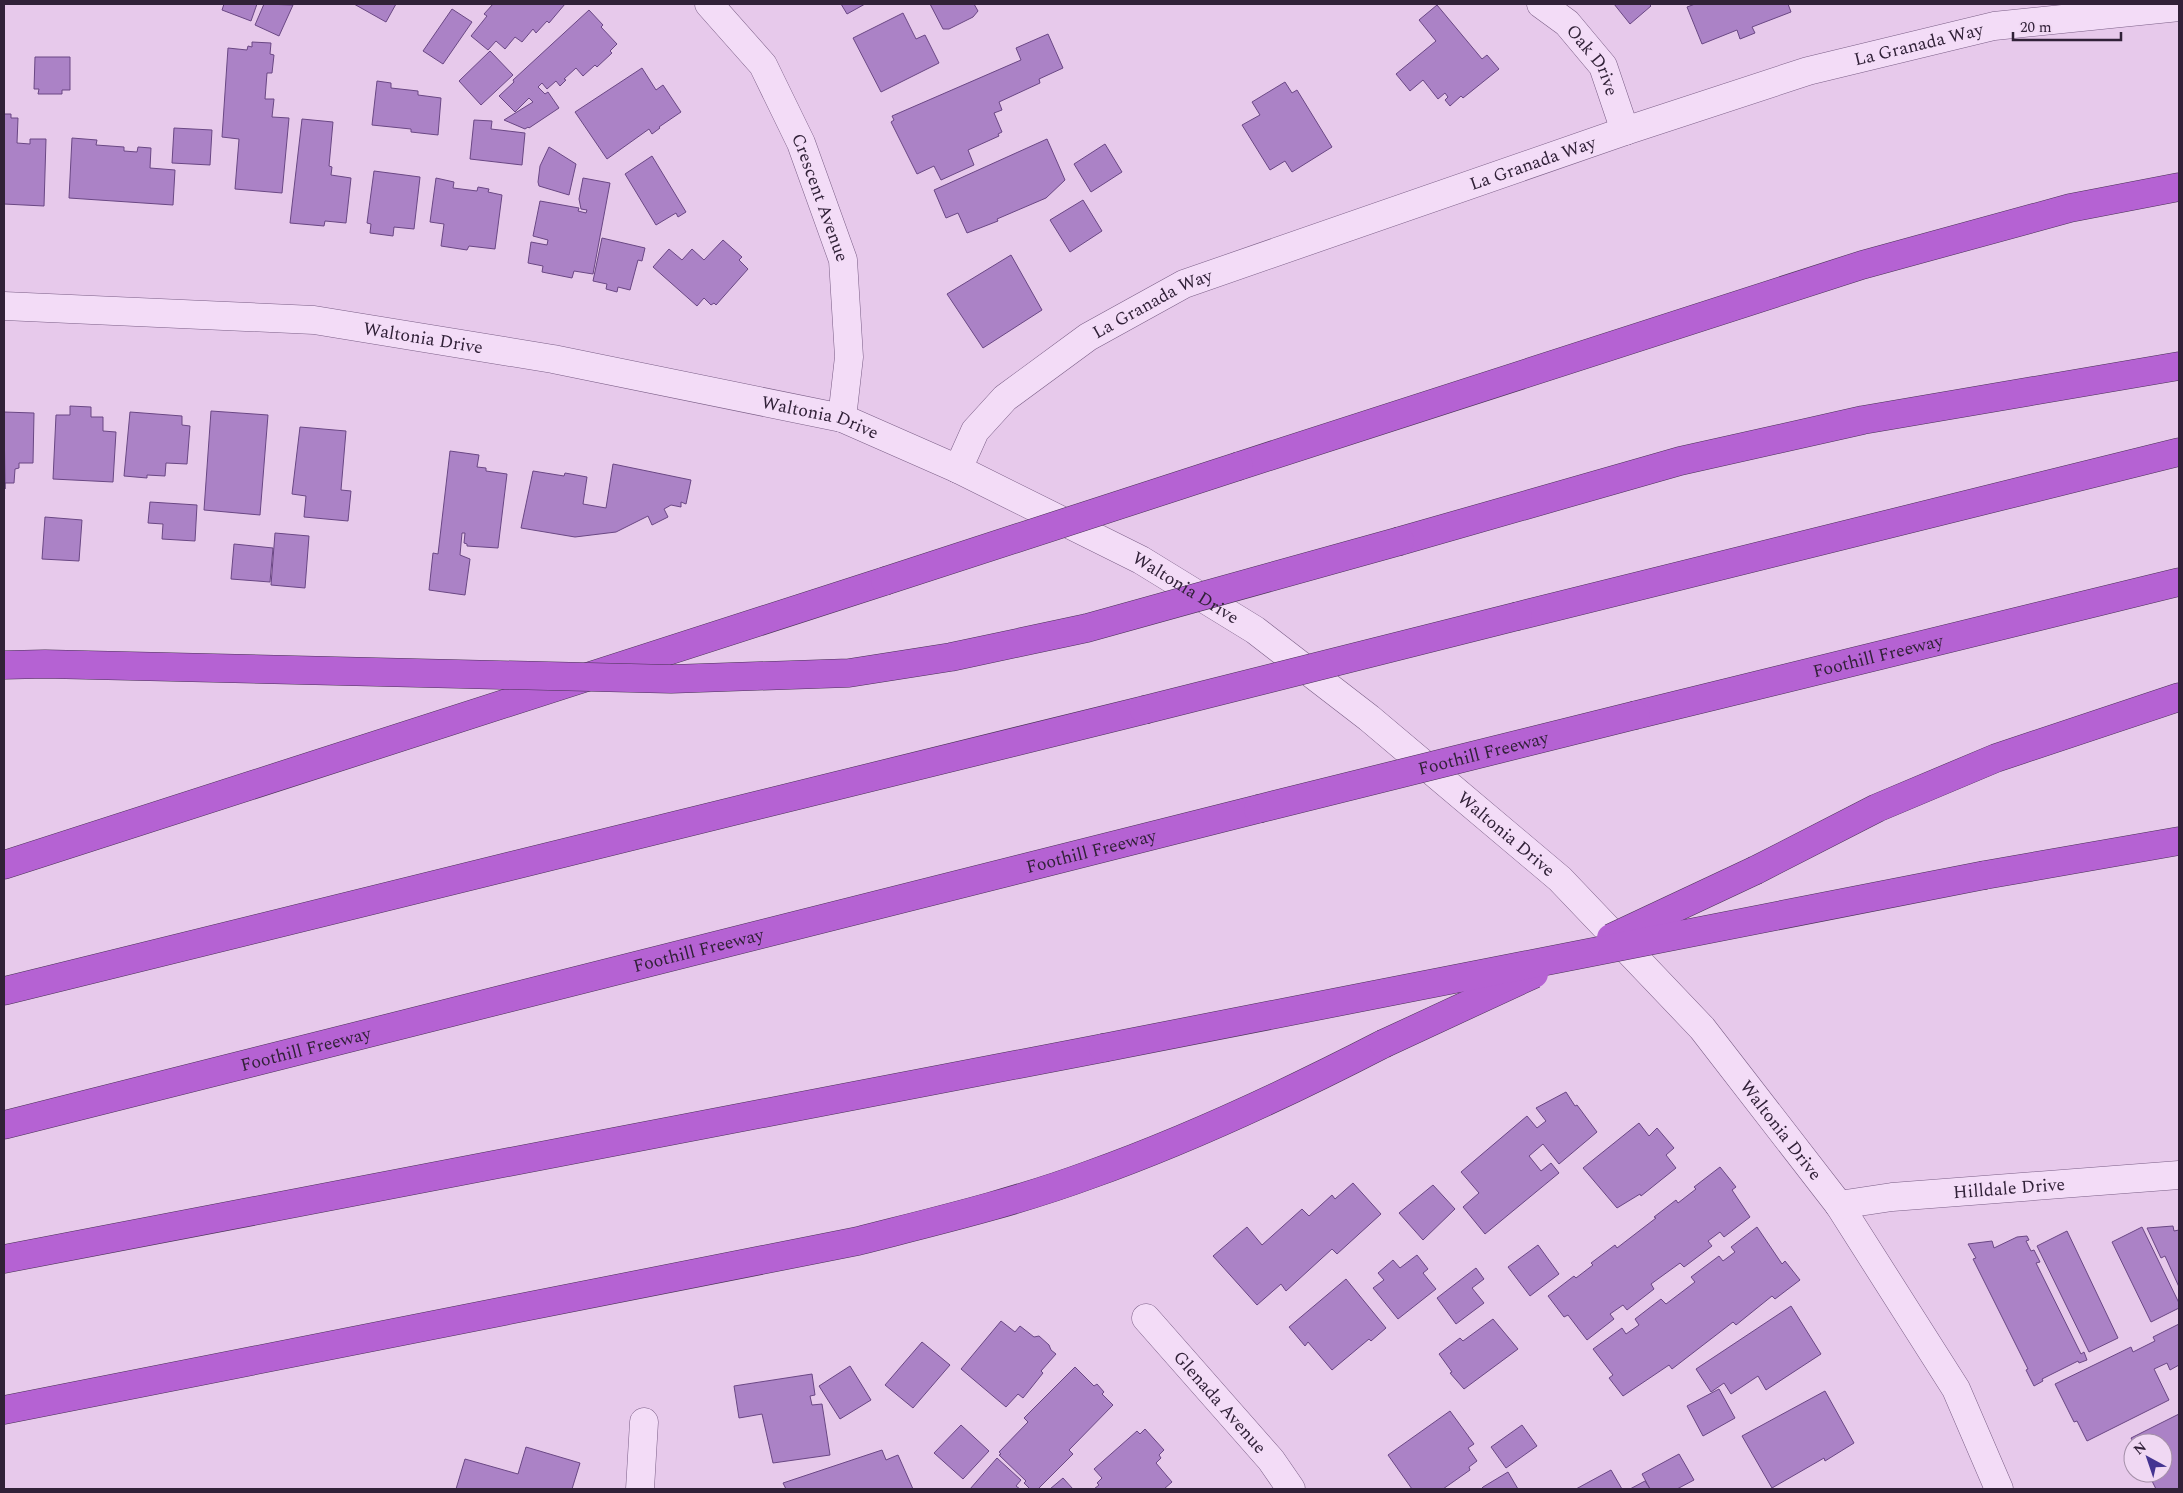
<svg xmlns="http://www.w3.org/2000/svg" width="2183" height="1493" viewBox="0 0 2183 1493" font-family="Spectral,serif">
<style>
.building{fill:#ab82c6;stroke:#6a4784}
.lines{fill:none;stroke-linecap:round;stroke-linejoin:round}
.street-casing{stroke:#7b5f87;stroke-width:29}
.highway-casing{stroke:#493355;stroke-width:29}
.street{stroke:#f3dcf7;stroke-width:28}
.highway{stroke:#b562d3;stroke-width:28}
.highway-bridge-casing{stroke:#493355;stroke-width:29;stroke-linecap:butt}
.highway-bridge{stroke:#b562d3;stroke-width:28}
.labels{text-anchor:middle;stroke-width:4;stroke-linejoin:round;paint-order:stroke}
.street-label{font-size:18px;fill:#312138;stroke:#f0d8f3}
</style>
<rect width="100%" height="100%" fill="#e7c9eb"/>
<g class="building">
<path d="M 224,4 L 257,4 L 251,21 L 222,10 Z"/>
<path d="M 264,4 L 293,5 L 279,36 L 255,25 Z"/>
<path d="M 354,4 L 396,4 L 386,22 Z"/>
<path d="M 493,4 L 565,4 L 549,23 L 547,21 L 536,33 L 533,29 L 522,42 L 515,37 L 505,49 L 496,41 L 488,50 L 471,36 L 487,16 L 484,14 Z"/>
<path d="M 841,4 L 865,4 L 847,14 Z"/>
<path d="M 930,4 L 974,4 L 978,11 L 973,17 L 949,29 L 943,29 Z"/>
<path d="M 1614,4 L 1649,4 L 1651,6 L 1630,24 Z"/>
<path d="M 1695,4 L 1788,4 L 1791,12 L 1752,27 L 1755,33 L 1740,39 L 1737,30 L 1702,44 L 1687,7 Z"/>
<path d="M 1437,5 L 1482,59 L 1487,55 L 1499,69 L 1463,98 L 1461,96 L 1450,106 L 1445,100 L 1448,97 L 1445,93 L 1438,99 L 1423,80 L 1410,91 L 1396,74 L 1436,41 L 1419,20 Z"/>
<path d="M 452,9 L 472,22 L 443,64 L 423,51 Z"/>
<path d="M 589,10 L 603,25 L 601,27 L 617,44 L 610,51 L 612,53 L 597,67 L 595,65 L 583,76 L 576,68 L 564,79 L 566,80 L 560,86 L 556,81 L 547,89 L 542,83 L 538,87 L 545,94 L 548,92 L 559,108 L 529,128 L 528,127 L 525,129 L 504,120 L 533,102 L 529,98 L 515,112 L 499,96 L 514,82 L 513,80 Z"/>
<path d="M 903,13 L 916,39 L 925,35 L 939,63 L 881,92 L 853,38 Z"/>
<path d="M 1048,34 L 1063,68 L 1039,79 L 1040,83 L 999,102 L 1002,110 L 994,113 L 1002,132 L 998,134 L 999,136 L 968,150 L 974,165 L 941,180 L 934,166 L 917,174 L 891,122 L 894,120 L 892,116 L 1021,60 L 1016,48 Z"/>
<path d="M 252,42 L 271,43 L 270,54 L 274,55 L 272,73 L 267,73 L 265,99 L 274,99 L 272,117 L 289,118 L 282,193 L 235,189 L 239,139 L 222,137 L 228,48 L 247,50 L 248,46 L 252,47 Z"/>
<path d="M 490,51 L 513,75 L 481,105 L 459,81 Z"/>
<path d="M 35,57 L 70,57 L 70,90 L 62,90 L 62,94 L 38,94 L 39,89 L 34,89 Z"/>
<path d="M 642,68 L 656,90 L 663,85 L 681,112 L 659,127 L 660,128 L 652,134 L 649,129 L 607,159 L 575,112 Z"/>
<path d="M 377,81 L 391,83 L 391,88 L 418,91 L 418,95 L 441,98 L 438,135 L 411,132 L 411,129 L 372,125 Z"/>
<path d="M 1285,82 L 1292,93 L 1297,90 L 1332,147 L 1292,172 L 1285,161 L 1270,170 L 1242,125 L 1260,115 L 1252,102 Z"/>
<path d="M 4,114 L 11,114 L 11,118 L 18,118 L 17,143 L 30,144 L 30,139 L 46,139 L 44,206 L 4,204 Z"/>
<path d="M 302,119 L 333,122 L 329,166 L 332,167 L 331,175 L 351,178 L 346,223 L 325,221 L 324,226 L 290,223 Z"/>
<path d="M 474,120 L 492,121 L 491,129 L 525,133 L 522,165 L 470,159 Z"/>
<path d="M 174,128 L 212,130 L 210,165 L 172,163 Z"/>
<path d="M 72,138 L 97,140 L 96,145 L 124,147 L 124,151 L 137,152 L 138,147 L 151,148 L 150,168 L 175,170 L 173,205 L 69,198 Z"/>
<path d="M 1047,139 L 1065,180 L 1046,198 L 997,219 L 998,221 L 967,233 L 958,213 L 946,218 L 934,190 Z"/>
<path d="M 1105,144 L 1122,172 L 1091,192 L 1074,164 Z"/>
<path d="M 549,147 L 576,164 L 569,195 L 539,186 L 538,182 L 540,166 Z"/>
<path d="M 652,156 L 686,212 L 678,217 L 676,213 L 656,225 L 625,174 Z"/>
<path d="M 374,171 L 420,177 L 414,229 L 394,227 L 393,236 L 370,233 L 371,224 L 367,223 Z"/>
<path d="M 436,178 L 454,182 L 453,188 L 477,191 L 478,187 L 489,189 L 488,192 L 502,195 L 495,249 L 469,246 L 467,250 L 441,246 L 444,224 L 430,222 Z"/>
<path d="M 583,178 L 610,183 L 593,274 L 574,271 L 572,278 L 542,272 L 543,266 L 528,263 L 531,242 L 547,245 L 548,240 L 533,236 L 540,201 L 579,208 L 578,211 L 586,213 L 587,210 L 581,209 L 579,199 Z"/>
<path d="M 1083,200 L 1102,231 L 1070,252 L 1050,220 Z"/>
<path d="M 602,238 L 645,248 L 642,261 L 638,260 L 630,290 L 618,287 L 617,292 L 606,289 L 607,284 L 593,281 Z"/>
<path d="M 723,240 L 742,257 L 739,260 L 748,269 L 716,305 L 714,303 L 711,305 L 704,298 L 697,306 L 653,267 L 669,249 L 682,260 L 692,249 L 704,260 Z"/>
<path d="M 1011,255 L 1042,310 L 983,348 L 947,294 Z"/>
<path d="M 70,406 L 91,407 L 91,417 L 103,417 L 103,431 L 116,432 L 113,482 L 53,479 L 56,415 L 70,415 Z"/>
<path d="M 211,411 L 268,415 L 260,515 L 204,510 Z"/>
<path d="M 4,412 L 34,413 L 33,463 L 19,463 L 19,468 L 15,469 L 14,483 L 5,483 L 5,489 Z"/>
<path d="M 130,412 L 182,416 L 182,425 L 190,426 L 187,464 L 166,463 L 165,476 L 147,475 L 147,478 L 124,476 Z"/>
<path d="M 300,427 L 346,431 L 341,490 L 351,491 L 348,521 L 304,517 L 306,496 L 292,494 Z"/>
<path d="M 450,451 L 479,455 L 477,467 L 486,468 L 486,471 L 507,474 L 498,548 L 467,546 L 467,544 L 464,543 L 465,533 L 462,533 L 460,555 L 470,559 L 465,595 L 429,590 L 433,553 L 438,554 Z"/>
<path d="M 613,464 L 691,480 L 686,504 L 681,502 L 681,507 L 671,505 L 664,509 L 668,517 L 652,525 L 648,516 L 616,532 L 575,537 L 521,528 L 533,471 L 564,476 L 565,473 L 587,477 L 583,504 L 606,508 Z"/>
<path d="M 150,502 L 197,505 L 195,541 L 162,539 L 163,524 L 148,523 Z"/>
<path d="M 45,517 L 82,520 L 79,561 L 42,559 Z"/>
<path d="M 275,533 L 309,536 L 305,588 L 271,585 Z"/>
<path d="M 234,544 L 273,548 L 270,582 L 231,579 Z"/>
<path d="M 1566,1092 L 1575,1106 L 1577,1105 L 1597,1132 L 1559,1164 L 1543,1144 L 1529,1156 L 1541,1171 L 1551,1163 L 1559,1173 L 1485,1234 L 1463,1207 L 1479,1193 L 1461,1172 L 1527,1116 L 1537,1128 L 1546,1121 L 1536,1108 Z"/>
<path d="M 1639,1123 L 1649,1136 L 1657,1128 L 1674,1148 L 1666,1155 L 1676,1168 L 1641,1196 L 1640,1194 L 1617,1208 L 1583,1168 Z"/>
<path d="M 1720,1167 L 1736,1187 L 1732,1190 L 1750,1217 L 1724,1237 L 1720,1232 L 1708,1241 L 1712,1246 L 1684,1267 L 1680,1263 L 1651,1284 L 1654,1289 L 1627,1310 L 1623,1305 L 1610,1314 L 1614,1319 L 1587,1340 L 1568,1315 L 1564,1317 L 1548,1296 L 1574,1276 L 1576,1278 L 1593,1265 L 1591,1263 L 1615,1245 L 1617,1248 L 1656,1218 L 1654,1217 L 1676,1200 L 1678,1203 L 1696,1189 L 1694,1187 Z"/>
<path d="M 1353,1183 L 1381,1214 L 1337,1254 L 1332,1249 L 1286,1291 L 1281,1284 L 1257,1305 L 1213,1256 L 1247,1227 L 1262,1245 L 1302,1209 L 1309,1216 L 1332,1195 L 1335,1199 Z"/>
<path d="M 1433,1185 L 1455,1209 L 1423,1240 L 1399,1213 Z"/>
<path d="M 2173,1226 L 2174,1231 L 2179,1230 L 2179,1287 L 2165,1256 L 2161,1258 L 2147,1228 Z"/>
<path d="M 1757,1227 L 1782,1264 L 1785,1261 L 1800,1280 L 1775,1299 L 1772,1296 L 1736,1325 L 1733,1322 L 1672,1369 L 1669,1365 L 1623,1396 L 1609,1378 L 1613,1375 L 1593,1349 L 1622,1328 L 1626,1334 L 1639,1325 L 1635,1319 L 1661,1299 L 1666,1304 L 1695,1282 L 1691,1277 L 1719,1256 L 1723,1261 L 1735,1252 L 1731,1247 Z"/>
<path d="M 2142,1227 L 2179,1303 L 2179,1308 L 2151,1322 L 2112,1242 Z"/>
<path d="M 2067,1231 L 2118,1338 L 2089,1352 L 2037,1246 Z"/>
<path d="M 2027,1236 L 2029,1240 L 2026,1241 L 2031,1251 L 2034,1250 L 2040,1262 L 2036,1263 L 2081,1354 L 2084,1352 L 2087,1360 L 2079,1363 L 2078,1361 L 2042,1379 L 2043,1381 L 2034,1386 L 2026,1370 L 2028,1369 L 1973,1259 L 1976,1258 L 1968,1244 L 1992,1241 L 1994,1248 L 2017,1237 Z"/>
<path d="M 1538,1245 L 1559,1274 L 1530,1296 L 1508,1267 Z"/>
<path d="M 1417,1255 L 1428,1269 L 1423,1273 L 1436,1289 L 1398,1319 L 1373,1288 L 1384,1280 L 1378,1273 L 1393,1260 L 1400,1268 Z"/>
<path d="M 1476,1268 L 1484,1279 L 1472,1288 L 1484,1303 L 1456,1324 L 1437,1298 Z"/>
<path d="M 1346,1279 L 1386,1328 L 1371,1341 L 1369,1339 L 1332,1370 L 1308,1342 L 1305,1346 L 1289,1327 Z"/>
<path d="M 1791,1306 L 1821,1354 L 1766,1390 L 1758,1376 L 1731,1394 L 1724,1383 L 1711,1392 L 1696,1369 Z"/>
<path d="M 1493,1319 L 1518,1349 L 1464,1389 L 1450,1373 L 1452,1372 L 1439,1354 L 1460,1338 L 1463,1341 Z"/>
<path d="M 1001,1321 L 1015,1332 L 1020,1326 L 1034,1337 L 1039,1336 L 1049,1345 L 1051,1350 L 1056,1354 L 1041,1371 L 1043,1373 L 1023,1398 L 1018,1394 L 1006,1407 L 961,1369 Z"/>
<path d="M 2179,1324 L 2179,1365 L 2170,1370 L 2167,1363 L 2154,1369 L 2169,1400 L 2087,1441 L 2077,1421 L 2074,1422 L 2055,1384 L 2131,1347 L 2133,1352 L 2155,1341 L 2153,1337 Z"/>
<path d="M 922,1342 L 950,1365 L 913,1408 L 885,1385 Z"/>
<path d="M 850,1366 L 871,1400 L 840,1419 L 819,1386 Z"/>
<path d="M 1075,1367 L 1094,1386 L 1097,1384 L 1104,1392 L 1102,1394 L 1113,1405 L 1069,1450 L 1073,1454 L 1038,1489 L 1030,1489 L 1024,1483 L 1026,1481 L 999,1455 L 1001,1454 L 999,1452 L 1028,1422 L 1024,1418 Z"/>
<path d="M 812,1374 L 815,1395 L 810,1396 L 812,1405 L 822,1404 L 830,1455 L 773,1463 L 762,1414 L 739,1418 L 734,1386 Z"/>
<path d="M 1719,1389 L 1735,1418 L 1703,1436 L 1687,1406 Z"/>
<path d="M 1825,1391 L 1854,1443 L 1825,1461 L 1824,1458 L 1772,1488 L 1742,1436 Z"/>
<path d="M 1450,1411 L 1474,1444 L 1468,1448 L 1477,1461 L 1469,1467 L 1470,1470 L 1443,1489 L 1412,1489 L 1388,1455 Z"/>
<path d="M 2179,1414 L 2179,1489 L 2156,1489 L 2148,1473 L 2163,1473 L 2163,1443 L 2134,1443 L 2131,1438 Z"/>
<path d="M 961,1425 L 989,1451 L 963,1479 L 934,1453 Z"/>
<path d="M 1522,1425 L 1537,1446 L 1506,1468 L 1491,1447 Z"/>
<path d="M 1145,1429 L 1164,1450 L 1159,1455 L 1161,1458 L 1156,1463 L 1172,1482 L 1164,1489 L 1094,1489 L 1099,1485 L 1097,1483 L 1102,1478 L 1094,1469 L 1137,1431 L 1140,1434 Z"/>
<path d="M 526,1447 L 580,1463 L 572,1489 L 456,1489 L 465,1459 L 518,1474 Z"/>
<path d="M 882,1450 L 886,1460 L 898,1455 L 913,1489 L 786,1489 L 783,1483 Z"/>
<path d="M 1679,1454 L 1694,1480 L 1677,1489 L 1650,1489 L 1642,1474 Z"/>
<path d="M 997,1458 L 1021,1480 L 1016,1486 L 1020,1489 L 970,1489 Z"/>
<path d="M 1611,1470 L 1622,1489 L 1576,1489 Z"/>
<path d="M 1508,1472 L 1518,1489 L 1481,1489 L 1483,1487 Z"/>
<path d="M 1063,1478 L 1073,1489 L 1050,1489 Z"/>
<path d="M 1645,1481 L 1650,1489 L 1630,1489 Z"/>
</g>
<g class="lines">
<defs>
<g id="street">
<path id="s1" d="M 709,4 L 763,65 L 801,143 L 843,260 L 849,357 L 842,418"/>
<path id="s2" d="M 1541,4 L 1567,23 L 1603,66 L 1625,131"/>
<path id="s3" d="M 4,306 L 314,320 L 553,359 L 842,418 L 958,469 L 1141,560 L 1255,630 L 1369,718 L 1560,879 L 1702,1028 L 1839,1205 L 1956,1389 L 1999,1489"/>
<path id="s4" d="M 958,469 L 975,431 L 1005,398 L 1088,337 L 1184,284 L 1625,131 L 1808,71 L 1994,26 L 2179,7"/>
<path id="s5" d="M 1839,1205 L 1892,1197 L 2179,1175"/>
<path id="s6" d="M 1146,1318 L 1271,1460 L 1291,1489"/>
<path d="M 640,1489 L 644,1422"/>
</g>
<g id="highway">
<path d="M 1239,466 L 1862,265 L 2070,208 L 2179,187"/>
<path d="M 1400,541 L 1680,461 L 1863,420 L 2179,366"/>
<path d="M 1518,616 L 2179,452"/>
<path id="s7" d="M 1636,715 L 2179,582"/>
<path d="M 4,865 L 885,581"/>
<path d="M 1756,870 L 1877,808 L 1996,758 L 2179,697"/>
<path d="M 1985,875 L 2179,841"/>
<path d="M 4,991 L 1144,710"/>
<path id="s8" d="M 4,1125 L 1258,809"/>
<path d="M 4,1259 L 1103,1048"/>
<path d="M 4,1410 L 858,1241 C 936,1221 1013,1203 1089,1175 C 1190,1139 1288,1093 1383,1044"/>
</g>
</defs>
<use href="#street" class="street-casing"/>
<use href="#highway" class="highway-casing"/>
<use href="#street" class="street"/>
<use href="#highway" class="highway"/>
<defs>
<g id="highway-bridge">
<path d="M 885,581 L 1239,466"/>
<path d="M 4,665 L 45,664 L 671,679 L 849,673 L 951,657 L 1087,628 L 1400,541"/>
<path d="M 1144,710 L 1518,616"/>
<path id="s9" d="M 1258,809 L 1636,715"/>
<path d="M 1611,938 L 1756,870"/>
<path d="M 1383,1044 L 1534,974"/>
<path d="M 1103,1048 L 1985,875"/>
</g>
</defs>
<use href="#highway-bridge" class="highway-bridge-casing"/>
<use href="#highway-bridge" class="highway-bridge"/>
</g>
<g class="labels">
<g class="street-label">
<text dy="6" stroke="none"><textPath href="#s4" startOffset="1072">La Granada Way</textPath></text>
<text dy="6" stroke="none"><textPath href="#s2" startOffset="78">Oak Drive</textPath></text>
<text dy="6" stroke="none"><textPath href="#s4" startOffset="668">La Granada Way</textPath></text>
<text dy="6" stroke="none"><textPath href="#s1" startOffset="226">Crescent Avenue</textPath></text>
<text dy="6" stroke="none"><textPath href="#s4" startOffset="262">La Granada Way</textPath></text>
<text dy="6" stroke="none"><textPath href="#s3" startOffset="421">Waltonia Drive</textPath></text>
<text dy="6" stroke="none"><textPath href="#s3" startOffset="826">Waltonia Drive</textPath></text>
<text dy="6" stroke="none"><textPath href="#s3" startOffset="1231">Waltonia Drive</textPath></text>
<text dy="6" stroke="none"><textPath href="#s7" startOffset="249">Foothill Freeway</textPath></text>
<text dy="6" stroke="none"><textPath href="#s9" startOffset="232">Foothill Freeway</textPath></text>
<text dy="6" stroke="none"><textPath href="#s3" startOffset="1636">Waltonia Drive</textPath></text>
<text dy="6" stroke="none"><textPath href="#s8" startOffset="1121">Foothill Freeway</textPath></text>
<text dy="6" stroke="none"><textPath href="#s8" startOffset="716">Foothill Freeway</textPath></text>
<text dy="6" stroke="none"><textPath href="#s8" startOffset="311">Foothill Freeway</textPath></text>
<text dy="6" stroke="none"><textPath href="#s3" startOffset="2041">Waltonia Drive</textPath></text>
<text dy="6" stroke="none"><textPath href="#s5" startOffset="171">Hilldale Drive</textPath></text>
<text dy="6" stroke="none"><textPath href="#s6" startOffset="112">Glenada Avenue</textPath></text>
</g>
</g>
<rect width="2183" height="1493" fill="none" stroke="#312138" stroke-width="10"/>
<g transform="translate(2148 1458) rotate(320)"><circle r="24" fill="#f0d8f3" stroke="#a48fa8"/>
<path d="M0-4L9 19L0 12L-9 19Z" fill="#443491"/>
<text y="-8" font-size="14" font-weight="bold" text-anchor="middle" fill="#312138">N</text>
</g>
<path d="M2013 32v8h108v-8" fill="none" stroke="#312138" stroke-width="2.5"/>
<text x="2020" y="32" font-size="15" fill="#312138" stroke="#f0d8f3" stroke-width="4" paint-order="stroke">20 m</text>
</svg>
